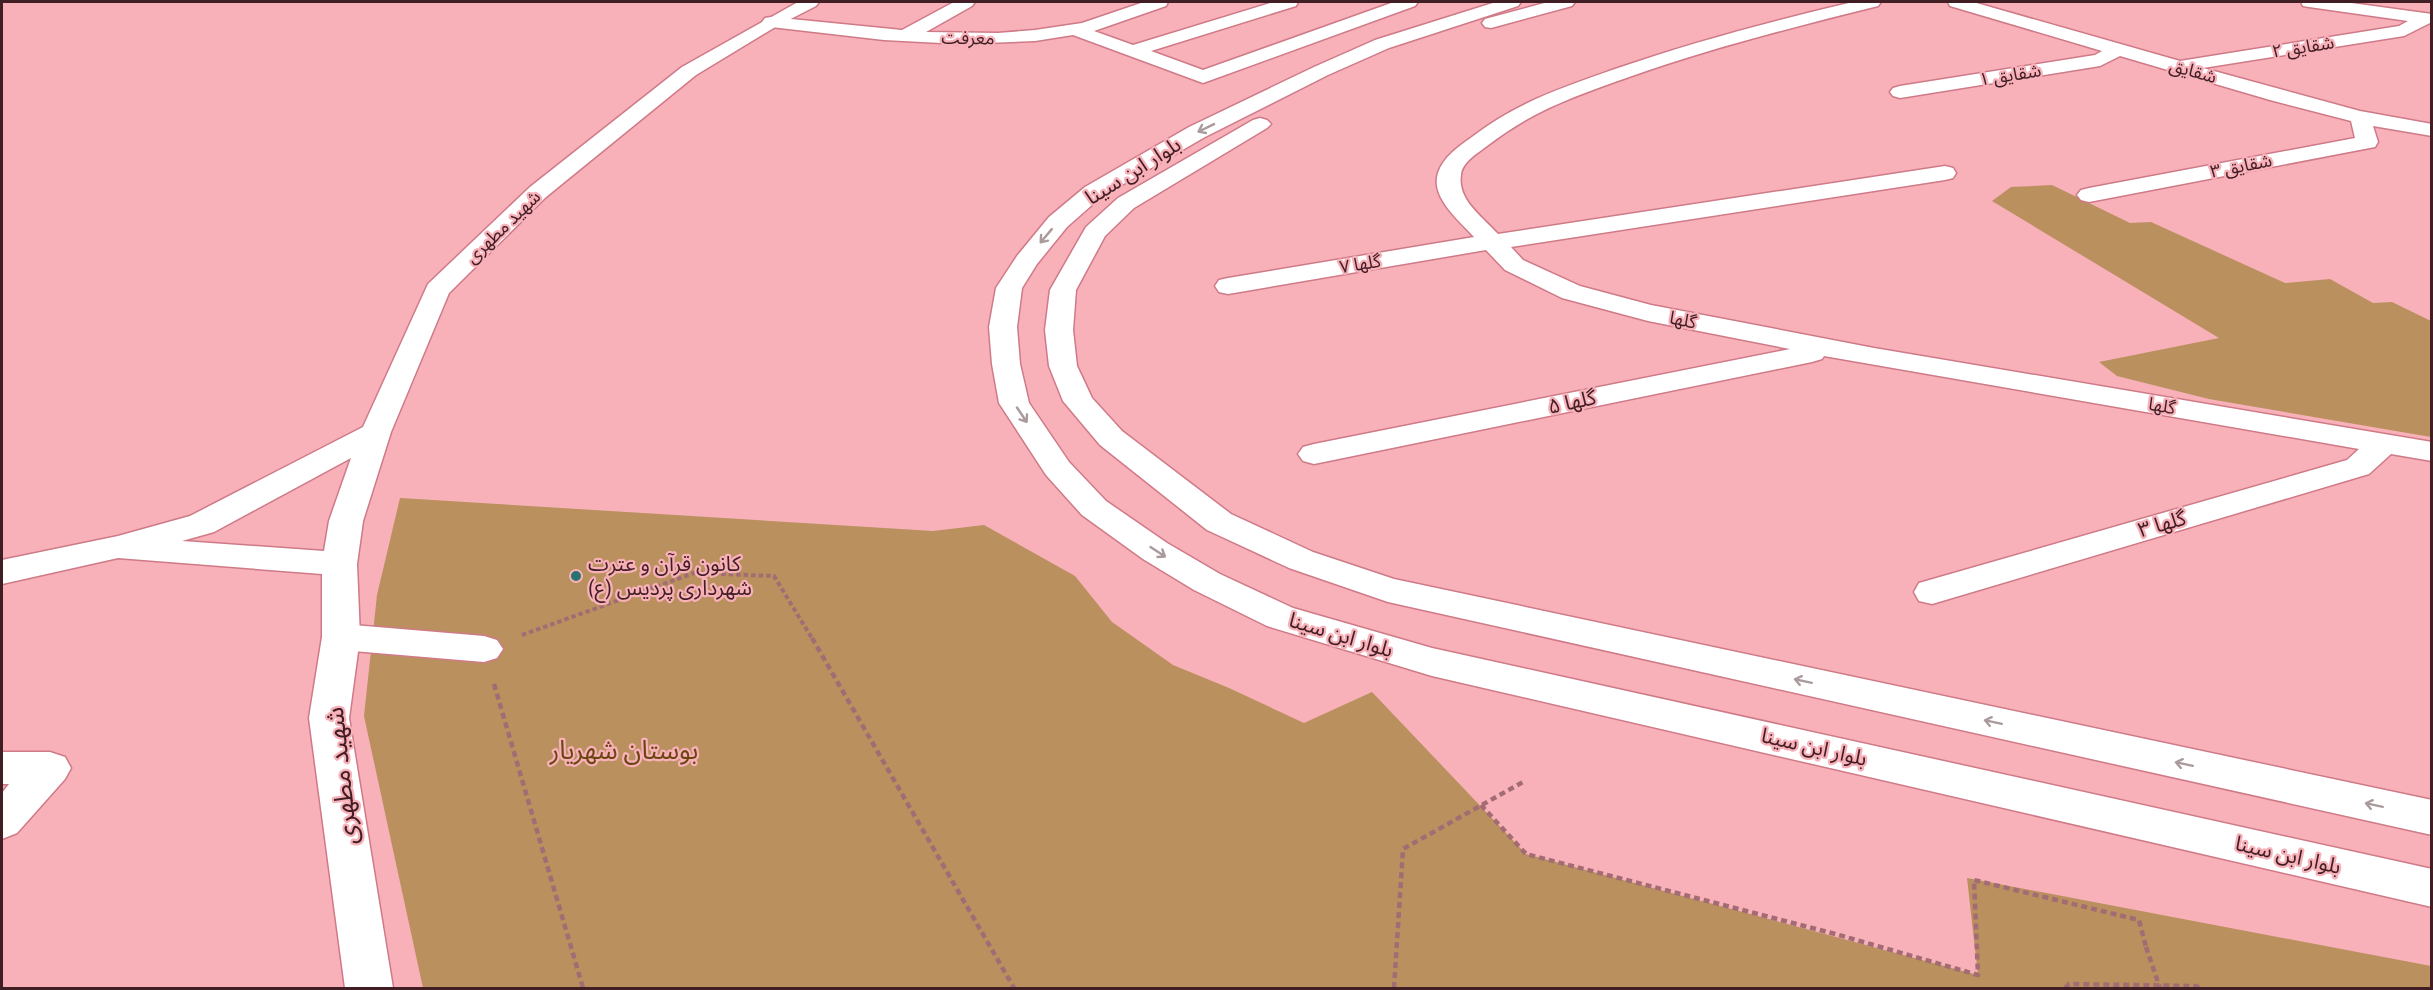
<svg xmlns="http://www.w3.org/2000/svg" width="2433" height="990" viewBox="0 0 2433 990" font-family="'Roboto Condensed','Noto Sans Arabic',sans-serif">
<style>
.green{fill:#b9905e}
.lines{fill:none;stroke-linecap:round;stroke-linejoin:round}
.street-casing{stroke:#cf7a87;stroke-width:3}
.secondary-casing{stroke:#cf7a87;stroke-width:3}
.path-far1{stroke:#a36c74;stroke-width:4;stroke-dasharray:4.5 3;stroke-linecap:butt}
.path{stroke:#a36c74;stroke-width:4.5;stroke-dasharray:6 4;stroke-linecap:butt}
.street{fill:#fff;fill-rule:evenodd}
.secondary{fill:#fff;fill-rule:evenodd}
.path-bridge{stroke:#a36c74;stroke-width:4.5;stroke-dasharray:6 4;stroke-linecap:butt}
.oneway{stroke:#aa9a9c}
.poi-dot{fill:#28726f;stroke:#f8b0b9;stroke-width:2}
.labels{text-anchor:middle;stroke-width:4.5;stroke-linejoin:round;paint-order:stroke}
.far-street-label{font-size:18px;fill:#411e24;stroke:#f8b0b9}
.street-label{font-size:21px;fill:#411e24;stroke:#f8b0b9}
.poi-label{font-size:21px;fill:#411e24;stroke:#f8b0b9;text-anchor:start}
.near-park-label{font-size:26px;fill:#6b4611;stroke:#f8b0b9}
.near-street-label{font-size:26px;fill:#411e24;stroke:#f8b0b9}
</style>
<rect width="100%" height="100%" fill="#f8b0b9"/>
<g class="green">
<path d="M 2052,185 L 2130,223 L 2151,222 L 2285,283 L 2330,279 L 2373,303 L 2392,302 L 2431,321 L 2431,437 L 2209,399 L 2117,376 L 2099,362 L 2219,338 L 1992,201 L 2011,187 Z"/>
<path d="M 400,498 L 933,531 L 984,525 L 1075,576 L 1112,622 L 1173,665 L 1229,688 L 1304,723 L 1372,692 L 1526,854 L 1978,975 L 1967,878 L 2431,966 L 2431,988 L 423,988 L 364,716 L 377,595 Z"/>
</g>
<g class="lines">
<defs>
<g id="street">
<path d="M 954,2 L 975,2 L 972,6 L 926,32 L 998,33 L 1035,30 L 1082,23 L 1144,2 L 1168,2 L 1166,6 L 1094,31 L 1133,45 L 1274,2 L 1298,2 L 1296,6 L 1151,51 L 1203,70 L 1394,2 L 1418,2 L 1415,6 L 1203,83 L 1073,35 L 1035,41 L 960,44 L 884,40 L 771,27 L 765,26 L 762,22 L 765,18 L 771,17 L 902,30 Z"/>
<path d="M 1853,2 L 1881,2 L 1878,6 C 1794,27 1711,48 1629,77 C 1576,96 1533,110 1487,146 C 1478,153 1462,162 1461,175 C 1457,200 1483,217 1498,234 L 1945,166 L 1953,168 L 1956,173 L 1953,178 L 1945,180 L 1511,247 L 1523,260 L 1580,286 L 1651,305 L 1874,348 L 2432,442 L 2432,461 L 2391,454 L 2369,474 L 1932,604 L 1919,601 L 1914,592 L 1919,583 L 2347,460 L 2359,449 L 1824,356 L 1822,359 L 1812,362 L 1314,464 L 1303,461 L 1298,454 L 1303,447 L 1314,444 L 1790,349 L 1648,321 L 1562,298 L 1505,270 L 1486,250 L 1228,294 L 1219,292 L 1215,286 L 1219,280 L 1228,278 L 1474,237 C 1460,221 1430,198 1438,173 C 1443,157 1459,146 1472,137 C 1518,102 1561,88 1615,69 C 1693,42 1772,21 1853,2 Z"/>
<path d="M 1948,2 L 1973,2 L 2180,61 L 2399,26 L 2408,21 L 2309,7 L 2303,6 L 2301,2 L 2344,2 L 2432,14 L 2432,22 L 2404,36 L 2203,68 L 2360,111 L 2432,124 L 2432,136 L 2373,126 L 2378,142 L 2375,147 L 2089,202 L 2081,200 L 2077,195 L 2081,190 L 2089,188 L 2355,138 L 2351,121 L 2270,100 L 2120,56 L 2100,66 L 1900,98 L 1893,96 L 1890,92 L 1893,88 L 1900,86 L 2095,55 L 2102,51 L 1950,6 Z"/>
<path d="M 341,624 L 484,636 L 497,640 L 503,649 L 497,658 L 484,662 L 341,650 L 328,646 L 322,637 L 328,628 Z"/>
<path d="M 2,752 L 50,752 L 65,757 L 71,768 L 65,779 L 17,833 L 2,839 L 2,793 L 9,784 L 2,784 Z"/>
</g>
<g id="secondary">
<path d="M 798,2 L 819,2 L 816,6 L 777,26 L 696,75 L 546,197 L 449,293 L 391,432 L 363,521 L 357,564 L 360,637 L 349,718 L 393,988 L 345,988 L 309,718 L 322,637 L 322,574 L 118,558 L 2,584 L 2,560 L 118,536 L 190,516 L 363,427 L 428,284 L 530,187 L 682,67 ZM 351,458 L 329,521 L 324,551 L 182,541 L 214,532 Z"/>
<path d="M 1496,2 L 1521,2 L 1518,6 L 1389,48 L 1328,75 L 1205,137 L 1101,197 L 1067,227 L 1037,264 L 1022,288 L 1017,327 L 1020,364 L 1029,403 L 1069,462 L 1106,501 L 1167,543 L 1220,574 L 1293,608 L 1432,648 L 2432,869 L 2432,907 L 1432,676 L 1267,626 L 1194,590 L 1143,559 L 1082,515 L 1046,475 L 999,403 L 992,364 L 989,327 L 996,288 L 1017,256 L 1049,217 L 1085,187 L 1189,127 L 1314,67 L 1375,40 Z"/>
<path d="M 1548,2 L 1575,2 L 1572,6 L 1491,28 L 1485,27 L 1482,23 L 1485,19 Z"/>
<path d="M 1260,118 L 1267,120 L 1271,124 L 1267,128 L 1134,208 L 1105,236 L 1076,290 L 1073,330 L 1077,366 L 1092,398 L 1122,431 L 1231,514 L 1313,552 L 1394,579 L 2432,800 L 2432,835 L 1388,602 L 1289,568 L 1207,530 L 1100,445 L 1063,401 L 1049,366 L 1045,330 L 1050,290 L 1086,227 L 1118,198 L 1253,120 Z"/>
</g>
</defs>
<use href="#street" class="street-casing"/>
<use href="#secondary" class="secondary-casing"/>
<path class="path-far1" d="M 522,635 L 694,573 L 774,576 L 813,640"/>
<g class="path">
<path d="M 812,638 L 1014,988"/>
<path d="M 494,684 L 583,988"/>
<path d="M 1481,805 L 1526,854 L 1839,935 L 1978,975 L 1974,880 L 2139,920 L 2146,947"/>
<path d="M 1394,988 L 1403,849 L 1523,782"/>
<path d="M 2065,988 L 2069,984 L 2196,986 L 2200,988"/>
</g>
<use href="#street" class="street"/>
<use href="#secondary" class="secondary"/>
<path class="path-bridge" d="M 2146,947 L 2160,988"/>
</g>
<defs><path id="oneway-shaft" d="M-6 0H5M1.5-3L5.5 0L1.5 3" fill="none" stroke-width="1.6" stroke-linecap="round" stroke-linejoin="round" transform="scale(1.5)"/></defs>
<g class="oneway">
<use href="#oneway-shaft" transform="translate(1206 128) rotate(154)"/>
<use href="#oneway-shaft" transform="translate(1046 236) rotate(130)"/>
<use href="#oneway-shaft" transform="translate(1022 415) rotate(56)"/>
<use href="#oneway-shaft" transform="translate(1158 552) rotate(33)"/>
<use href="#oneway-shaft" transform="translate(1803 681) rotate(-168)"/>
<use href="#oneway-shaft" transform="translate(1993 722) rotate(-168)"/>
<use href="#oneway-shaft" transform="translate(2184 764) rotate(-168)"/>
<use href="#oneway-shaft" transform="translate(2374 805) rotate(-168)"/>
</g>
<circle class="poi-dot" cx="576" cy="576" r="6"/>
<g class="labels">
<g class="far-street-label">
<text transform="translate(968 38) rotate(1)" y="6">معرفت</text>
<text transform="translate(2303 47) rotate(-9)" y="6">شقایق ۲</text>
<text transform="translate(2193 71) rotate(16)" y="6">شقایق</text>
<text transform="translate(2010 75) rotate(-9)" y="6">شقایق ۱</text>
<text transform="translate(2241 166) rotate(-11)" y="6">شقایق ۳</text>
<text transform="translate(503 227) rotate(-44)" y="6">شهید مطهری</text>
<text transform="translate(1360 264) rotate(-9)" y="6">گلها ۷</text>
<text transform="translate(1683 320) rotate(12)" y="6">گلها</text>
<text transform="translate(2162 406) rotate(10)" y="6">گلها</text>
</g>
<g class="street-label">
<text transform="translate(1133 171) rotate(-32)" y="7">بلوار ابن سینا</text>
<text transform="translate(1572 402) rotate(-12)" y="7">گلها ۵</text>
<text transform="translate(2162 524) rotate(-16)" y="7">گلها ۳</text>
<text transform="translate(1341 635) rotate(17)" y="7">بلوار ابن سینا</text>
<text transform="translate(1814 747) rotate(13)" y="7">بلوار ابن سینا</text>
<text transform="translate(2288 855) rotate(13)" y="7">بلوار ابن سینا</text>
</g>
<g class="poi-label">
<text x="588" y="571">کانون قرآن و عترت<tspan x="588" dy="24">(ع) شهرداری پردیس</tspan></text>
</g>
<g class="near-park-label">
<text x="624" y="759">بوستان شهریار</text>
</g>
<g class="near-street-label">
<text transform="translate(341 776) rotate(-96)" y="9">شهید مطهری</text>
</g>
</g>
<rect width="2433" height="990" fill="none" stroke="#411e24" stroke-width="6"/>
</svg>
